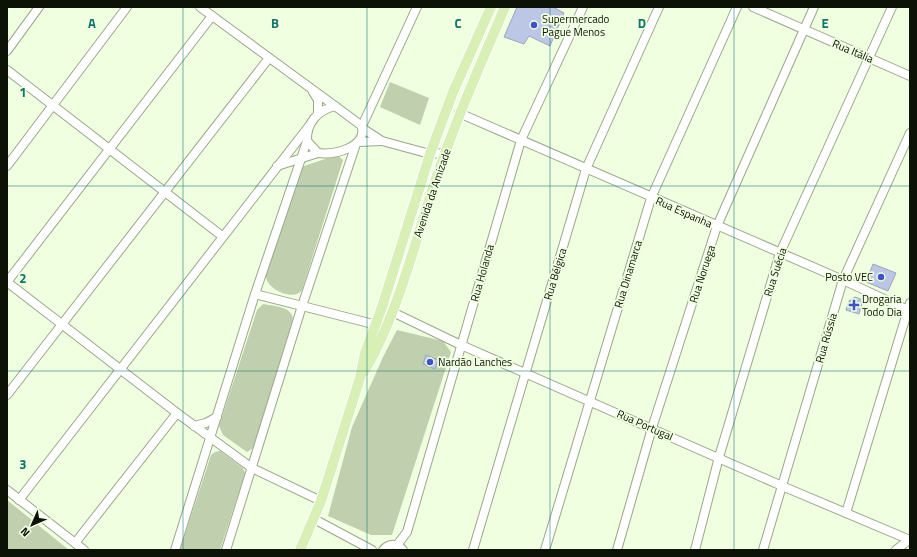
<svg xmlns="http://www.w3.org/2000/svg" width="917" height="557" viewBox="0 0 917 557" font-family="'Titillium Web',sans-serif">
<style>
.green{fill:#c0d0ae}
.building{fill:#bcc7e5;stroke:#9ba5c3}
.lines{fill:none;stroke-linecap:round;stroke-linejoin:round}
.minor-casing{stroke:#9aa78a;stroke-width:10}
.major-casing{stroke:#fff;stroke-width:12}
.minor{stroke:#fff;stroke-width:8}
.major{stroke:#d8f0b6;stroke-width:10}
.grid{fill:none;stroke:#0f766e;stroke-width:1;stroke-opacity:0.55}
.poi-dot{fill:#3d54c6;stroke:#f0ffdf;stroke-width:1.5}
.labels{text-anchor:middle;stroke-width:3.5;stroke-linejoin:round;paint-order:stroke}
.poi-label{font-size:11px;fill:#0d1207;stroke:#f0ffdf;text-anchor:start}
.street-label{font-size:11px;fill:#0d1207;stroke:#f0ffdf}
.grid-label{font-size:13px;text-anchor:middle;font-weight:bold;fill:#0f766e;stroke:#f0ffdf;stroke-width:3.5;stroke-linejoin:round;paint-order:stroke}
</style>
<rect width="100%" height="100%" fill="#f0ffdf"/>
<g class="green">
<path d="M 390,82 L 429,98 L 420,125 L 380,107 Z"/>
<path d="M 337,155 L 343,160 L 302,290 C 294,302 265,289 266,275 L 299,172 L 304,166 Z"/>
<path d="M 263,304 C 273,306 292,306 293,319 L 253,448 L 247,452 L 223,435 L 219,426 L 257,310 Z"/>
<path d="M 397,330 L 443,341 L 451,352 L 392,535 L 371,535 L 328,516 L 352,427 L 383,357 Z"/>
<path d="M 220,451 L 243,468 L 245,473 L 220,550 L 180,550 L 211,455 L 215,452 Z"/>
<path d="M 7,500 L 69,550 L 7,550 Z"/>
</g>
<g class="building">
<path d="M 517,7 L 553,7 L 564,13 L 550,46 L 529,36 L 524,44 L 504,37 Z"/>
<path d="M 873,264 L 896,273 L 888,291 L 866,282 Z"/>
<path d="M 855,297 L 863,300 L 859,314 L 846,310 L 849,301 Z"/>
<path d="M 426,355 L 438,360 L 435,369 L 423,364 Z"/>
</g>
<g class="lines">
<defs>
<g id="minor">
<path d="M 200,7 L 335,106"/>
<path d="M 753,7 L 910,76"/>
<path d="M 7,51 L 39,7"/>
<path d="M 7,70 L 222,236"/>
<path d="M 313,92 L 318,100 L 318,114"/>
<path d="M 335,106 L 362,126 C 367,148 334,155 318,153 L 307,141 C 306,123 318,110 335,106 Z"/>
<path d="M 459,113 L 843,280 L 910,311"/>
<path d="M 362,126 L 417,7"/>
<path d="M 362,128 L 382,141 L 430,154 L 445,153"/>
<path d="M 358,142 L 382,141"/>
<path d="M 7,166 L 127,7"/>
<path d="M 277,166 L 318,153"/>
<path d="M 7,282 L 177,413 L 252,468 L 321,501"/>
<path d="M 7,282 L 212,16"/>
<path d="M 255,294 L 381,326"/>
<path d="M 382,307 L 461,345 L 782,486 L 910,540"/>
<path d="M 7,395 L 269,58"/>
<path d="M 194,426 L 206,423 L 217,417"/>
<path d="M 7,490 L 84,550"/>
<path d="M 19,500 L 309,126"/>
<path d="M 846,513 L 910,303"/>
<path d="M 314,519 L 372,550"/>
<path d="M 75,543 L 177,413"/>
<path d="M 397,545 L 407,532 L 521,140 L 583,7"/>
<path d="M 175,550 L 255,294 L 307,141"/>
<path d="M 226,550 L 302,306 L 356,144"/>
<path d="M 383,550 C 389,543 397,543 403,550"/>
<path d="M 473,550 L 586,169 L 659,7"/>
<path d="M 545,550 L 651,198 L 737,7"/>
<path d="M 617,550 L 652,428 L 717,226 L 814,7"/>
<path d="M 695,550 L 719,457 L 780,253 L 892,7"/>
<path d="M 763,550 L 843,280 L 910,133"/>
<path d="M 896,550 L 910,539"/>
</g>
<g id="major">
<path d="M 364,372 C 398,314 414,245 435,182 C 455,122 480,65 505,7"/>
<path d="M 300,550 L 321,501 L 360,378 L 365,353 L 382,307 L 430,154 L 453,92 L 491,7"/>
</g>
</defs>
<use href="#minor" class="minor-casing"/>
<use href="#major" class="major-casing"/>
<use href="#minor" class="minor"/>
<use href="#major" class="major"/>
</g>
<path class="grid" d="M 183,7 L 183,550M 367,7 L 367,550M 550,7 L 550,550M 734,7 L 734,550M 7,186 L 910,186M 7,371 L 910,371"/>
<g class="poi-dot">
<circle cx="534" cy="25" r="4"/>
<circle cx="881" cy="277" r="4"/>
<path d="M852 299h4v4h4v4h-4v4h-4v-4h-4v-4h4z"/>
<circle cx="430" cy="362" r="4"/>
</g>
<g class="labels">
<g class="poi-label">
<text x="542" y="23">Supermercado<tspan x="542" dy="13">Pague Menos</tspan></text>
<text x="873" y="281" text-anchor="end">Posto VEC</text>
<text x="862" y="303">Drogaria<tspan x="862" dy="13">Todo Dia</tspan></text>
<text x="438" y="366">Nardão Lanches</text>
</g>
<g class="street-label">
<text transform="translate(853 51) rotate(23)" y="4">Rua Itália</text>
<text transform="translate(432 193) rotate(-71)" y="4">Avenida da Amizade</text>
<text transform="translate(684 212) rotate(24)" y="4">Rua Espanha</text>
<text transform="translate(775 272) rotate(-72)" y="4">Rua Suécia</text>
<text transform="translate(482 273) rotate(-74)" y="4">Rua Holanda</text>
<text transform="translate(555 274) rotate(-73)" y="4">Rua Bélgica</text>
<text transform="translate(628 274) rotate(-73)" y="4">Rua Dinamarca</text>
<text transform="translate(702 274) rotate(-72)" y="4">Rua Noruega</text>
<text transform="translate(826 338) rotate(-74)" y="4">Rua Rússia</text>
<text transform="translate(645 425) rotate(24)" y="4">Rua Portugal</text>
</g>
</g>
<g class="grid-label">
<text x="92" y="28">A</text>
<text x="275" y="28">B</text>
<text x="458" y="28">C</text>
<text x="642" y="28">D</text>
<text x="825" y="28">E</text>
<text x="23" y="97">1</text>
<text x="23" y="283">2</text>
<text x="23" y="469">3</text>
</g>
<rect width="917" height="557" fill="none" stroke="#0d1207" stroke-width="16"/>
<g transform="translate(32 525) rotate(225)" stroke="#f0ffdf" stroke-width="3" paint-order="stroke">
<path d="M0-3L7 15L0 10L-7 15Z" fill="#0d1207"/>
<text y="-6" font-size="11" font-weight="bold" text-anchor="middle" fill="#0d1207">N</text>
</g>
</svg>
